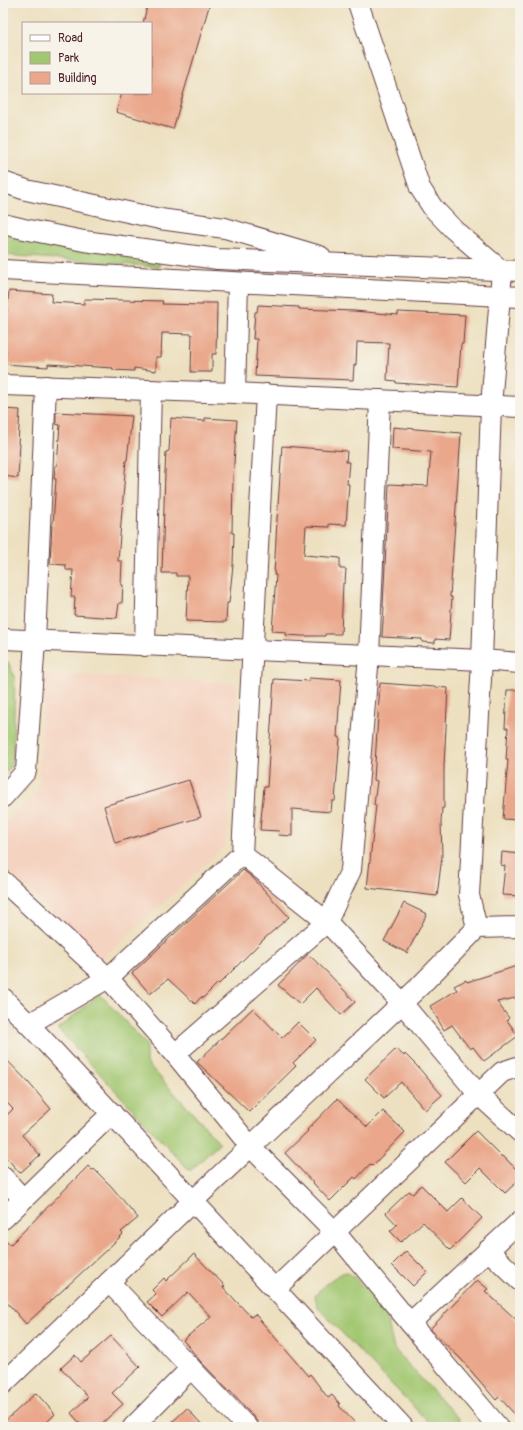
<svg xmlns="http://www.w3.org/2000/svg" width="523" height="1430" viewBox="0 0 523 1430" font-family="Pangolin,sans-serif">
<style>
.built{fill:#f5d3c1}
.green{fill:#a2c771;stroke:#76734e}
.building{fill:#eaa78b}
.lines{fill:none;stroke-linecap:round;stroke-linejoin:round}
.minor-casing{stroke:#623c41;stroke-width:22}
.minor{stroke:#fff;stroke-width:20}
</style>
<rect width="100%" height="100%" fill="#f7f3e8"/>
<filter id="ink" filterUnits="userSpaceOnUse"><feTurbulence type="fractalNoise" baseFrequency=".025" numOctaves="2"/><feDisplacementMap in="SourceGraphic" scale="8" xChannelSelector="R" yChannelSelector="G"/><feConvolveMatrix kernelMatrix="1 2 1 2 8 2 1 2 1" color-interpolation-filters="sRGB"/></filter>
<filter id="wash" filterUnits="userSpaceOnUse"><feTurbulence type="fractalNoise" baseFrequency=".012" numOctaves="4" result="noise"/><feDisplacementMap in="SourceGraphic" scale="16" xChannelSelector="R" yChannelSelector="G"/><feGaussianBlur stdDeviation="0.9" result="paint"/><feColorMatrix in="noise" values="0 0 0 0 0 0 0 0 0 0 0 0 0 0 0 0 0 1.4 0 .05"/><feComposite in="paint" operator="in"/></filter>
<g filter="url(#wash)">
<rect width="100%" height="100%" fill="#ede0c0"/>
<path class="built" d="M 45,673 L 238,683 L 226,845 L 101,960 L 3,866 L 3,827 L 38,789 Z"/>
<g class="green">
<path d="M 3,231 L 160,260 L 159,267 L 3,255 Z"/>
<path d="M 3,662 L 8,662 L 15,678 L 13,757 L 10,768 L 3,774 Z"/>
<path d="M 100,994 L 146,1044 L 146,1062 L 220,1143 L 190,1171 L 58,1029 Z"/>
<path d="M 345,1272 L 353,1276 L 385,1310 L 394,1349 L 466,1427 L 433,1427 L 318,1308 L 315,1296 C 322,1286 333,1277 345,1272 Z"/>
</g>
<g id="blocks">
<g class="building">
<path d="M 148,3 L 210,3 L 173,129 L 116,112 L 122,93 L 151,93 L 151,23 L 143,23 Z"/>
<path d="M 9,291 L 52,294 L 51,302 L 84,304 L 84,299 L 163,301 L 162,304 L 203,305 L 203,303 L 217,303 L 216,354 L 212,354 L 212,372 L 191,372 L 192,334 L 162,333 L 161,357 L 156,357 L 156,371 L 134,368 L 134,371 L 113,370 L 113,368 L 48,364 L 48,367 L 5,364 L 6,350 L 3,349 L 3,344 Z"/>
<path d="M 258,305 L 299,307 L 299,309 L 354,311 L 388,314 L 398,315 L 398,312 L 465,315 L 463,344 L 461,344 L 458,387 L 396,383 L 396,381 L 387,380 L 389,343 L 357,342 L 356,365 L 354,365 L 353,380 L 255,376 L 257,339 L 253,339 L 255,312 L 257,312 Z"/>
<path d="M 3,409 L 20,410 L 18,444 L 20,444 L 18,478 L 3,476 Z"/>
<path d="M 56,412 L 132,416 L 127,460 L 126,460 L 118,561 L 122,561 L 121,585 L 123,585 L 122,603 L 119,603 L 117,618 L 74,615 L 75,597 L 71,597 L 73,570 L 66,570 L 66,565 L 50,564 L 52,524 L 53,524 L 56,479 L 54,479 L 55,466 L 57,466 L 60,425 L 56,424 Z"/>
<path d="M 171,418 L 205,421 L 205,418 L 237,420 L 233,477 L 232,533 L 234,533 L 233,565 L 229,603 L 227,603 L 226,622 L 186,621 L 188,576 L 176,576 L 176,573 L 162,573 L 165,471 L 166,452 L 169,451 Z"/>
<path d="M 393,427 L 461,433 L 450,597 L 452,597 L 449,640 L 435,639 L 435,643 L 422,642 L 422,639 L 382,637 L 384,607 L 383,607 L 389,484 L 428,486 L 431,452 L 392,449 Z"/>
<path d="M 282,446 L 347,451 L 346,462 L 349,462 L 347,484 L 349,484 L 346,525 L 329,524 L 329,527 L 306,526 L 304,555 L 340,558 L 340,569 L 346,569 L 345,583 L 343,583 L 341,634 L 325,634 L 325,636 L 302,636 L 286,635 L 286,632 L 272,631 L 276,575 L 274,575 L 277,520 Z"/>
<path d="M 309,678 L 341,680 L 337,737 L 340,737 L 335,801 L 332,801 L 331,812 L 292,809 L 292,836 L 278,835 L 279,831 L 260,830 L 264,787 L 267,787 L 274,679 L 309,681 Z"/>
<path d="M 380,683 L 448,688 L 444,766 L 444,808 L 442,808 L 441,822 L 442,856 L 437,896 L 367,888 L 376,805 L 374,805 L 377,781 L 374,780 Z"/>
<path d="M 507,690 L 520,690 L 520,820 L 503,819 L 508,760 L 506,760 L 508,728 L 505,728 Z"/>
<path d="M 189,780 L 201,817 L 115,843 L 104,806 Z"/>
<path d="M 502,852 L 520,854 L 520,896 L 502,895 L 505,866 L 501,865 Z"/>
<path d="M 243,870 L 252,877 L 289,917 L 265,938 L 219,984 L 218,983 L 203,998 L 201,997 L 195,1004 L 168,979 L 150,994 L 132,973 Z"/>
<path d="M 404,903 L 427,914 L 407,953 L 384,941 Z"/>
<path d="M 308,954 L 328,973 L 355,1002 L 341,1015 L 316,988 L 300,1004 L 278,985 Z"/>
<path d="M 520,965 L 520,997 L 497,1002 L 509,1018 L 507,1020 L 518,1036 L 484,1061 L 473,1047 L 470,1049 L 452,1025 L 444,1030 L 430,1006 L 457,990 L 454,986 L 466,980 L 467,982 Z"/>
<path d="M 253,1008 L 282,1038 L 298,1022 L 316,1040 L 293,1063 L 296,1066 L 249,1112 L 197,1062 Z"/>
<path d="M 396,1049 L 404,1056 L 405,1054 L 417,1066 L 442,1095 L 425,1110 L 401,1082 L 384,1098 L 365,1079 Z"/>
<path d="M 3,1056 L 28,1082 L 51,1109 L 22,1135 L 40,1155 L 20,1173 L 3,1154 L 3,1119 L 13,1109 L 3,1099 Z"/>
<path d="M 337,1099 L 367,1127 L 383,1111 L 405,1132 L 372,1166 L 370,1164 L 356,1179 L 354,1177 L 330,1201 L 285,1153 L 308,1131 L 307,1130 Z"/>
<path d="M 476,1131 L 502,1157 L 503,1156 L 520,1173 L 520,1179 L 505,1193 L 480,1168 L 466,1182 L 445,1162 Z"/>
<path d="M 88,1166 L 92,1170 L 94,1169 L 111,1186 L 138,1218 L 121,1232 L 123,1234 L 116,1241 L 26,1324 L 3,1298 L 3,1238 L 10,1245 Z"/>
<path d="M 421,1185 L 448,1212 L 462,1198 L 482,1218 L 450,1250 L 423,1222 L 401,1242 L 390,1231 L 397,1225 L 386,1213 L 409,1191 L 413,1194 Z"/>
<path d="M 406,1251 L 427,1272 L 413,1286 L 392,1265 Z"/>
<path d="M 194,1254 L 225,1286 L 223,1287 L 251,1317 L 255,1314 L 308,1376 L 310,1374 L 328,1398 L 332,1395 L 340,1404 L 339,1406 L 359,1427 L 262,1427 L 238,1399 L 230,1390 L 229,1391 L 201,1362 L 183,1340 L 211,1317 L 188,1292 L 162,1317 L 147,1302 L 156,1294 L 152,1290 L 164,1278 L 166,1281 Z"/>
<path d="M 477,1280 L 488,1289 L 485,1291 L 520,1323 L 520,1420 L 499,1397 L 496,1400 L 460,1358 L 430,1329 Z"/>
<path d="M 111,1336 L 140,1367 L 112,1393 L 123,1404 L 98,1427 L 83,1427 L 71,1413 L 88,1397 L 61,1368 L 75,1355 L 81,1362 Z"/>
<path d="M 36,1393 L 55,1414 L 42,1427 L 3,1427 L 3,1423 Z"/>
<path d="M 187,1408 L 204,1427 L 167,1427 Z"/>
</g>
</g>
</g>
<g filter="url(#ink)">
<use href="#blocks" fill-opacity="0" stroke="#623c41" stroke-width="1"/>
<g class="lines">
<defs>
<g id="minor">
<path d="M 358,3 L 420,188 L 433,208 L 454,230 L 502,271 L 491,406 L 482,660 L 469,895 L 477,928"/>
<path d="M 3,182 L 26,190 L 160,219 L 225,228 L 320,256"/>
<path d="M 3,224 L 24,229 L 84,241 L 218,259 L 520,271"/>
<path d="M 3,270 L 520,297"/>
<path d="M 3,385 L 235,393 L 520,407"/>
<path d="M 235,393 L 238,283"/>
<path d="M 3,639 L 482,660 L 520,663"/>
<path d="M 145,646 L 151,390"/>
<path d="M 3,797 L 26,771 L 35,641 L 46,386"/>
<path d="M 242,854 L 327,922 L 402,1003 L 479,1095 L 520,1132"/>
<path d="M 3,881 L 108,978 L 175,1054 L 250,1146 L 335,1232 L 410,1323 L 498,1427"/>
<path d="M 3,998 L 36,1032 L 403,1427"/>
<path d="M 29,1024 L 108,978 L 242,854 L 266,394"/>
<path d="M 175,1054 L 327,922 L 351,870 L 369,655 L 380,400"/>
<path d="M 3,1177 L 23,1199"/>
<path d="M 3,1219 L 112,1113"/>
<path d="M 488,1250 L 520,1281"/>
<path d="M 109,1282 L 247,1427"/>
<path d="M 275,1289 L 502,1072 L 520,1066"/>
<path d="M 410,1323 L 520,1221"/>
<path d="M 3,1384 L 193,1201 L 420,986 L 477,928 L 520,927"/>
<path d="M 133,1427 L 191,1368"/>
</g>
</defs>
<use href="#minor" class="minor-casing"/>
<use href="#minor" class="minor"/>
</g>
</g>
<rect width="523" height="1430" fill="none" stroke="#f7f3e8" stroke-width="16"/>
<rect x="22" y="22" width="130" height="72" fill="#f7f3e8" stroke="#b29e9c"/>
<rect x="30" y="35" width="20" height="6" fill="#ffffff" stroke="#b29e9c"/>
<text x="58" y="42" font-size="12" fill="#4a1f2b">Road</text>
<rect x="30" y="52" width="20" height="12" fill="#a2c771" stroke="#b29e9c"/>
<text x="58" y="62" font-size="12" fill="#4a1f2b">Park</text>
<rect x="30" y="72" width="20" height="12" fill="#eaa78b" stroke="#b29e9c"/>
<text x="58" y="82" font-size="12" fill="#4a1f2b">Building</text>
</svg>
